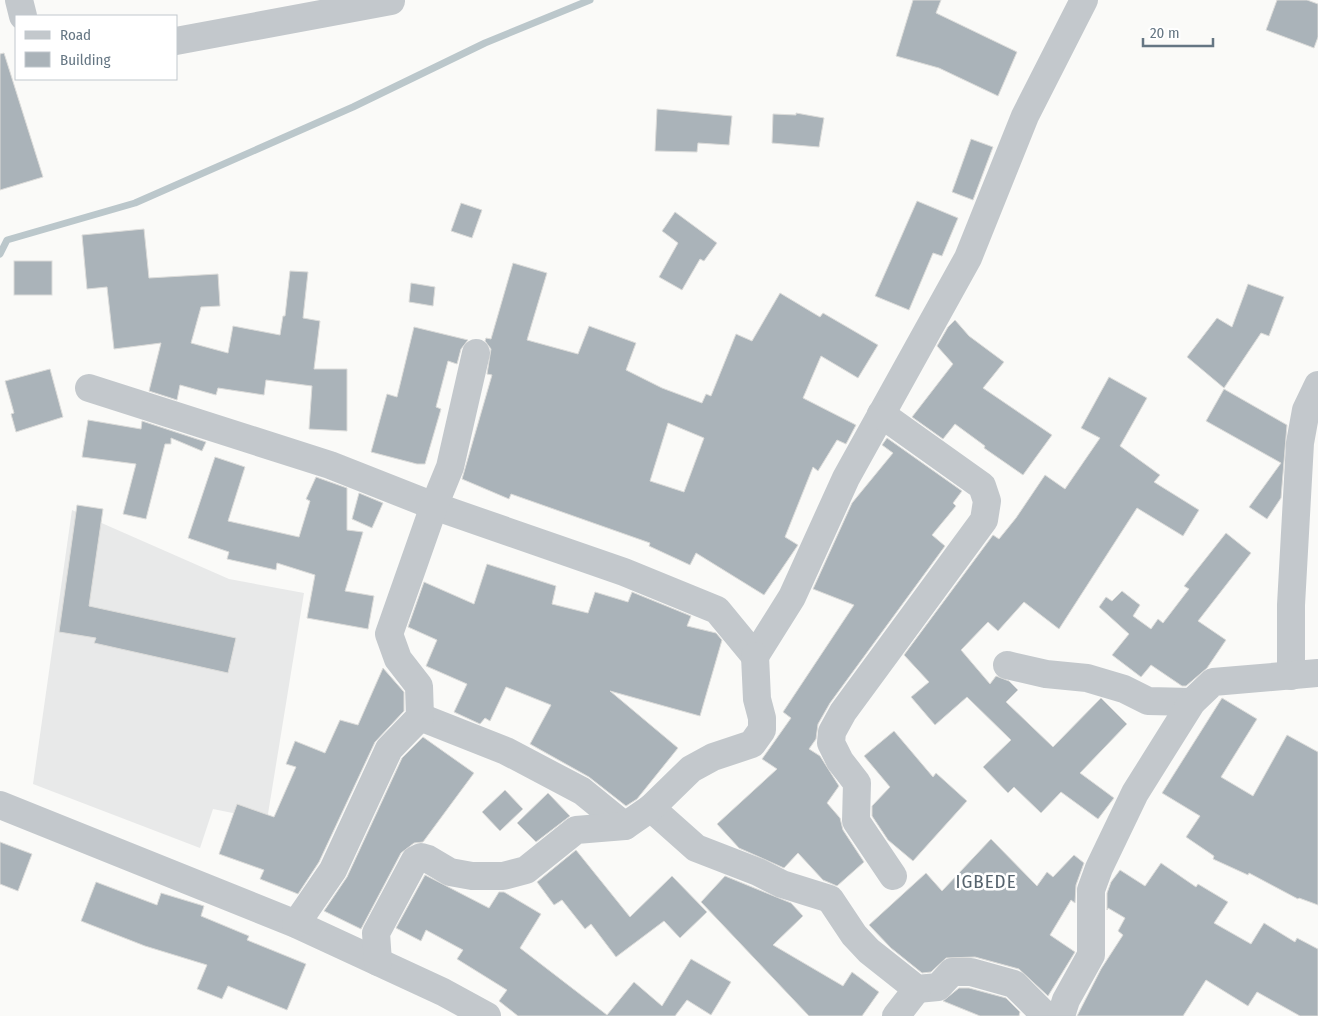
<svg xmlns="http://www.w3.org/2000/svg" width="1318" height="1016" viewBox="0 0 1318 1016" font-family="'Fira Sans Condensed',sans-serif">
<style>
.built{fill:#e8e9e9}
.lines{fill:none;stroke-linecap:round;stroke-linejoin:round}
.stream{stroke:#bbc7cb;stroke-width:7}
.building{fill:#aab3b9;stroke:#dcdcda;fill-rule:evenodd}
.minor{stroke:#c3c8cc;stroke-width:28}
.labels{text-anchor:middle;stroke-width:5;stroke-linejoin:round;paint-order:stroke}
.quarter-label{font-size:19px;letter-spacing:1px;fill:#57646e;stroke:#fff}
</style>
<rect width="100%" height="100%" fill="#fafaf8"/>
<path class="built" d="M 72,510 L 229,579 L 304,593 L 267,820 L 213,809 L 200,848 L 33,784 Z"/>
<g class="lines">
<path class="stream" d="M 0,254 L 7,240 L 135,203 L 353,107 L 485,43 L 590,0"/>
</g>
<g class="building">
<path d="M 913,0 L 941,0 L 936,13 L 1017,52 L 998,96 L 939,68 L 896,56 Z"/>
<path d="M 1277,0 L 1307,0 L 1318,4 L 1318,37 L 1314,48 L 1266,30 Z"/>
<path d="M 4,53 L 43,177 L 0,190 L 0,54 Z"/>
<path d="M 657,109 L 732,116 L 729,145 L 698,143 L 697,152 L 655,151 Z"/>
<path d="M 796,113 L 824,118 L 819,147 L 772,143 L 773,114 L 796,115 Z"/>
<path d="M 971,139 L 993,147 L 973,200 L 952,192 Z"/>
<path d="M 917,201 L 958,218 L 942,256 L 933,253 L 909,310 L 875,296 Z"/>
<path d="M 461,203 L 482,210 L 472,238 L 451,231 Z"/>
<path d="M 675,212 L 717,243 L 704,261 L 700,259 L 682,290 L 659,277 L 678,243 L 662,231 Z"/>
<path d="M 144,229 L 149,278 L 218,274 L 220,306 L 201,307 L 191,343 L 228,353 L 233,326 L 280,335 L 283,316 L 285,316 L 290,271 L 308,272 L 303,318 L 320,321 L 314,369 L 347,369 L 347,431 L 309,429 L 312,386 L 266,380 L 264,395 L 218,388 L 216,395 L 180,385 L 177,400 L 149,391 L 161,343 L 114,349 L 107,287 L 87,289 L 82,235 Z"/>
<rect x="14" y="261" width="38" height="34"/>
<path d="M 513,263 L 547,273 L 527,340 L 578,354 L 589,326 L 636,343 L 626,370 L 662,388 L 702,403 L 706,394 L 711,396 L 736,334 L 752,341 L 780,293 L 820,317 L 823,313 L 878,345 L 858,378 L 821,356 L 803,398 L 856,425 L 846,444 L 837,440 L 818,471 L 813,467 L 785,537 L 798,545 L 764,595 L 696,553 L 690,565 L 649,546 L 650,543 L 511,494 L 509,499 L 462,479 L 492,375 L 487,374 L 491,349 L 485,341 L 486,338 L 491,339 ZM 668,423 L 704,438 L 684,492 L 650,481 Z"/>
<path d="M 411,283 L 435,287 L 433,306 L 409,302 Z"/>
<path d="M 1248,284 L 1284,297 L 1269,336 L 1261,333 L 1224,388 L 1187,357 L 1217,318 L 1232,327 Z"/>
<path d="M 955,320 L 969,336 L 1004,362 L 983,388 L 1052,435 L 1023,475 L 984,448 L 985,446 L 955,424 L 943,439 L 912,417 L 953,364 L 937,346 L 948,327 Z"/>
<path d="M 414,327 L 468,340 L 461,349 L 457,364 L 448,361 L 436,407 L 441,409 L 425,464 L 417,464 L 371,452 L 387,394 L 397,397 Z"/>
<path d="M 50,369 L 63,417 L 16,432 L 11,414 L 14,413 L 5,381 Z"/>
<path d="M 1109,377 L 1147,398 L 1120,446 L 1160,475 L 1154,482 L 1199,510 L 1183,536 L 1137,508 L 1059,629 L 1024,602 L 998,631 L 988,622 L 961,650 L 990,684 L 996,676 L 1009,681 L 1018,690 L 1006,702 L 1053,747 L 1101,698 L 1127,724 L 1080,773 L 1114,798 L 1098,819 L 1061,792 L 1041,813 L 1014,787 L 1008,793 L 983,767 L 1011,740 L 967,697 L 935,725 L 911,697 L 929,682 L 904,655 L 993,535 L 999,539 L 1016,518 L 1045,475 L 1065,489 L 1100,438 L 1081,428 Z"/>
<path d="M 1224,389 L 1287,425 L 1281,498 L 1267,519 L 1249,507 L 1281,463 L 1206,421 Z"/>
<path d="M 88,420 L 141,429 L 142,421 L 206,442 L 202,451 L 171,438 L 171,444 L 165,444 L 146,519 L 123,514 L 136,464 L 82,457 Z"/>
<path d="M 887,438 L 962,491 L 953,503 L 956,506 L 932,535 L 945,546 L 830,703 L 818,724 L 816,739 L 809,749 L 820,756 L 839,786 L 827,803 L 840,818 L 843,830 L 864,862 L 837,886 L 823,880 L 798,853 L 784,868 L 739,848 L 717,824 L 777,769 L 762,759 L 791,718 L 783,712 L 854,605 L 813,589 L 852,503 L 893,453 L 882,445 Z"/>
<path d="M 215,457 L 245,467 L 228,521 L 299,537 L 310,501 L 306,499 L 316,477 L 347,488 L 347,530 L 363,532 L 345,591 L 374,596 L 368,629 L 307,618 L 315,575 L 277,563 L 276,570 L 227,559 L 229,552 L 188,538 Z"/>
<path d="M 359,493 L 383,503 L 372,528 L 352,519 Z"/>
<path d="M 77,505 L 103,509 L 89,606 L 236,638 L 228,673 L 94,643 L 96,638 L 59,632 Z"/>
<path d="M 1226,533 L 1251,553 L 1198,621 L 1226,640 L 1207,668 L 1186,686 L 1182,686 L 1151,665 L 1141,677 L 1112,655 L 1129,634 L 1099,607 L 1106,597 L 1112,601 L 1122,591 L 1140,605 L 1133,616 L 1151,629 L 1158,619 L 1163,623 L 1189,589 L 1184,586 Z"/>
<path d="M 487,564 L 556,586 L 552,604 L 588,613 L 595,592 L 628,602 L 632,592 L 691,616 L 687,626 L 716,633 L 722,640 L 700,716 L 610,691 L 678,748 L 637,799 L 626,806 L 589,777 L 530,744 L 551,705 L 506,687 L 490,721 L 485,718 L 480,724 L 454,712 L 467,684 L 426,666 L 437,640 L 408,627 L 424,582 L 474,604 Z"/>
<path d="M 383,668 L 404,692 L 404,711 L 375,742 L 319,862 L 298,894 L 260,879 L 264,870 L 219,854 L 237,804 L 274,817 L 296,767 L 286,764 L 295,741 L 325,753 L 340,720 L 358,725 Z"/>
<path d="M 1222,698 L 1257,719 L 1221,777 L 1253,796 L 1287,735 L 1318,752 L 1318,905 L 1299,898 L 1298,899 L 1249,873 L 1248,875 L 1213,859 L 1214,856 L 1186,837 L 1200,816 L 1162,793 Z"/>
<path d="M 894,731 L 933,777 L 936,773 L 967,801 L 913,861 L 888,840 L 872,816 L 872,806 L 890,787 L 864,756 Z"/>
<path d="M 423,737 L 474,773 L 423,842 L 414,843 L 401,853 L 361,929 L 324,911 L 347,877 L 402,758 Z"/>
<path d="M 505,790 L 523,809 L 500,831 L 482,812 Z"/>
<path d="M 548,793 L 570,816 L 536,842 L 517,823 Z"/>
<path d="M 991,839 L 1037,886 L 1047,872 L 1053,877 L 1074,855 L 1084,863 L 1076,885 L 1075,903 L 1071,900 L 1050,935 L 1075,952 L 1048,996 L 1019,969 L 975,957 L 946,958 L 931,972 L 922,973 L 891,948 L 869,925 L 926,873 L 942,891 Z"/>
<path d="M 0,842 L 32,854 L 18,891 L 0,884 Z"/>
<path d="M 576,850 L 630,917 L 672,876 L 707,912 L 680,938 L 664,921 L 616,957 L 591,924 L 585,929 L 562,900 L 554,905 L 537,882 Z"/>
<path d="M 1161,863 L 1196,887 L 1198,884 L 1228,902 L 1214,923 L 1251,944 L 1264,923 L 1295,942 L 1297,938 L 1318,949 L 1318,1016 L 1300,1016 L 1257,992 L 1248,1006 L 1206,980 L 1183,1016 L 1077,1016 L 1101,969 L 1123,935 L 1118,931 L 1125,918 L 1108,908 L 1107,910 L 1107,893 L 1111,882 L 1120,870 L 1145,886 Z"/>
<path d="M 425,875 L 489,908 L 499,892 L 504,892 L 541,914 L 520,948 L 607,1015 L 634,982 L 662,1006 L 691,959 L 731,982 L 711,1015 L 687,1000 L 675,1016 L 518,1016 L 499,1001 L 507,990 L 457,959 L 463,950 L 426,930 L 421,941 L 396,928 Z"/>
<path d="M 725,876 L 791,903 L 803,916 L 773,945 L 843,986 L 852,972 L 879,992 L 862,1016 L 809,1016 L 701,902 Z"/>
<path d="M 96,882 L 157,905 L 161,893 L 204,906 L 201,916 L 249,936 L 247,940 L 306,964 L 287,1010 L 228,986 L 222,999 L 197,989 L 207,965 L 145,946 L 81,921 Z"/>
<path d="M 959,988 L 969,988 L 1006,998 L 1020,1012 L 1019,1016 L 980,1016 L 943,1001 Z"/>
</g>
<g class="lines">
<g class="minor">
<path d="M 19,0 L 23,16"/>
<path d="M 176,41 L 391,1"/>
<path d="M 89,388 L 330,465 L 434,506 L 624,572 L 717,610 L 755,656 L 792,597 L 846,478 L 968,258 L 1025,116 L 1084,0"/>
<path d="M 881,414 L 982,486 L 987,501 L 984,520 L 843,712 L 832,732 L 831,743 L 840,761 L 857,783 L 856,821 L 893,876"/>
<path d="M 1007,665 L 1046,674 L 1087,678 L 1124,689 L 1148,701 L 1192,702"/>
<path d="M 1291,676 L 1291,605 L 1300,443 L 1306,410 L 1318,385"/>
<path d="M 420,717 L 506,751 L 582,791 L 625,826"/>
<path d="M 0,805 L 296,924 L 443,992 L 487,1016"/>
<path d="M 651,808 L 696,848 L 758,872 L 782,884 L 830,899 L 854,935 L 869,951 L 917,989 L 938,987 L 952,972 L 971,972 L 1014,984 L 1046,1016"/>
<path d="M 296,924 L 333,870 L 389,749 L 420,717 L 419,686 L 398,659 L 389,634 L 434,506 L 450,467 L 476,353"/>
<path d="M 378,962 L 376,933 L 415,860 L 421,857 L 428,859 L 450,872 L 472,876 L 503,876 L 526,870 L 576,830 L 625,826 L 651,808 L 691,769 L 713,757 L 752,744 L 762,730 L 762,718 L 757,699 L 755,656"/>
<path d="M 896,1016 L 917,989"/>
<path d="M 1061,1016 L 1066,1000 L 1091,955 L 1091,890 L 1099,868 L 1135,793 L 1192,702 L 1213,682 L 1318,673"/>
</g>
</g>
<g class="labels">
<g class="quarter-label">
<text x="986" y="888">IGBEDE</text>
</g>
</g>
<rect x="15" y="15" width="162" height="65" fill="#ffffff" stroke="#c1c8cd"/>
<rect x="25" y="31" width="25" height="8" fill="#c3c8cc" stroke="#c1c8cd"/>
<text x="60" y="40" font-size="15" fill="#657683">Road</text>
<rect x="25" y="52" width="25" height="15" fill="#aab3b9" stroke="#c1c8cd"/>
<text x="60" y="65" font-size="15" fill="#657683">Building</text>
<path d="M1143 38v8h70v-8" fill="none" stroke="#657683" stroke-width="2.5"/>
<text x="1150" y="38" font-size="15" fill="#657683" stroke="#ffffff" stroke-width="4" paint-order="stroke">20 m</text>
</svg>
